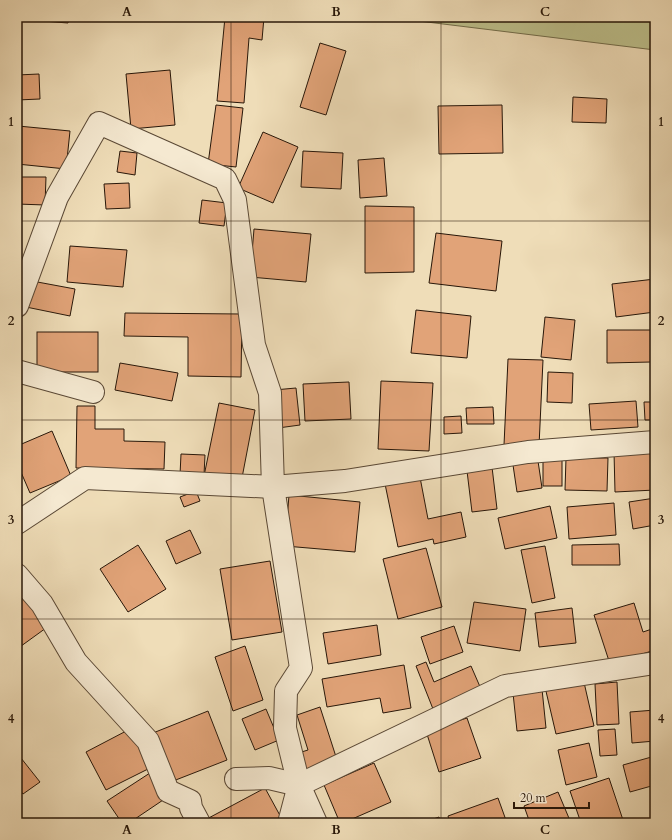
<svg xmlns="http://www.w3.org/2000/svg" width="672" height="840" viewBox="0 0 672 840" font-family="Cardo,serif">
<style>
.green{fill:#bdc08c;stroke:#726c4a}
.building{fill:#e1a378;stroke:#281709}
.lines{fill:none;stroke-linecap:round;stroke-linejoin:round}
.minor-casing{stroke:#5a4835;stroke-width:24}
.minor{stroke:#f5e9d1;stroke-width:22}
.grid{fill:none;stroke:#281709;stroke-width:1;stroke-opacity:0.55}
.neatline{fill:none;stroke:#281709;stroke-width:1.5}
.grid-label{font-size:13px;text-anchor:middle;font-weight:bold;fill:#281709}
</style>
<rect width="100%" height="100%" fill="#efddb8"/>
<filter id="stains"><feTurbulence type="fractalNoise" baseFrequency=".005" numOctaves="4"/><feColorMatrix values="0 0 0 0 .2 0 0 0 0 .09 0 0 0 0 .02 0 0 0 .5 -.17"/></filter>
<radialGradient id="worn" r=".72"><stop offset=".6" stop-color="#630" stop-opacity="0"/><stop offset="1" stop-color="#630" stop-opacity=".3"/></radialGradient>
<path class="green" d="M 386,17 L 655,17 L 655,50 Z"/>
<g class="building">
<path d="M 18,17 L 69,17 L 68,23 L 18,19 Z"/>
<path d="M 225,17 L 264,17 L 262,40 L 249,38 L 244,103 L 217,101 Z"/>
<path d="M 320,43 L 346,51 L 326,115 L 300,107 Z"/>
<path d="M 170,70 L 175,125 L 131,129 L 126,74 Z"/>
<path d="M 39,74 L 40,99 L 17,100 L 17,75 Z"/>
<path d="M 655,94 L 655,146 L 653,146 Z"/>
<path d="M 573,97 L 607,99 L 606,123 L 572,122 Z"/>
<path d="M 216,105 L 243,108 L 236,167 L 208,164 Z"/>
<path d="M 502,105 L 503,153 L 439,154 L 438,106 Z"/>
<path d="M 18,126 L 70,131 L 66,169 L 17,164 Z"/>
<path d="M 263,132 L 298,147 L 273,203 L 238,188 Z"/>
<path d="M 120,151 L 137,153 L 135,175 L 117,172 Z"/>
<path d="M 303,151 L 343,153 L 341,189 L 301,187 Z"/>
<path d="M 384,158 L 387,196 L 360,198 L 358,160 Z"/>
<path d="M 653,158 L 655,158 L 655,204 L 652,204 Z"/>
<path d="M 17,177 L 46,177 L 45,205 L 17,204 Z"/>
<path d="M 129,183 L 130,208 L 106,209 L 104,184 Z"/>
<path d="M 202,200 L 227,203 L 224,226 L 199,223 Z"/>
<path d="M 365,206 L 414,207 L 414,272 L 365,273 Z"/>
<path d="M 254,229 L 311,234 L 306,282 L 250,277 Z"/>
<path d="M 436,233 L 502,241 L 496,291 L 429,283 Z"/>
<path d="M 70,246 L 127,250 L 123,287 L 67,282 Z"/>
<path d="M 655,279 L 655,312 L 616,317 L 612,284 Z"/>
<path d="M 32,281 L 75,289 L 70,316 L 26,307 Z"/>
<path d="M 416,310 L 471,316 L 467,358 L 411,353 Z"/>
<path d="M 125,313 L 242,314 L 241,377 L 188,376 L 188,337 L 124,336 Z"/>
<path d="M 545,317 L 575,320 L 571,360 L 541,357 Z"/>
<path d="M 607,330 L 651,330 L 651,362 L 607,363 Z"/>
<rect x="37" y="332" width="61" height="40"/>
<path d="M 508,359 L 543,360 L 539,446 L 504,445 Z"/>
<path d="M 120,363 L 178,373 L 172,401 L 115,390 Z"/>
<path d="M 548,372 L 573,373 L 572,403 L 547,402 Z"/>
<path d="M 381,381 L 433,383 L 429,451 L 378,449 Z"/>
<path d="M 349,382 L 351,419 L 305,421 L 303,384 Z"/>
<path d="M 296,388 L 300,425 L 278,428 L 274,390 Z"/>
<path d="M 636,401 L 638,427 L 591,430 L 589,404 Z"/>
<path d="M 644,402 L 655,402 L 655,420 L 645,420 Z"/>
<path d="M 219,403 L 255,410 L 241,483 L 204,476 Z"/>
<path d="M 77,406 L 95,406 L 95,429 L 124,429 L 124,441 L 165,442 L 164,469 L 76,468 Z"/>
<path d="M 493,407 L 494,424 L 467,424 L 466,408 Z"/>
<path d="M 461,416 L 462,433 L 444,434 L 444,417 Z"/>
<path d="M 52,431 L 71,476 L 30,493 L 17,463 L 17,446 Z"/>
<path d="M 655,450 L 655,490 L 615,492 L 614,452 Z"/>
<path d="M 181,454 L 205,455 L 204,475 L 180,475 Z"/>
<path d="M 566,458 L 608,458 L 607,491 L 565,490 Z"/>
<rect x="543" y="460" width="19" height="26"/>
<path d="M 538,461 L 542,488 L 517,492 L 513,465 Z"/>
<path d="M 492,467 L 497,509 L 472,512 L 467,471 Z"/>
<path d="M 419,472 L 428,519 L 461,512 L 466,537 L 434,544 L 433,539 L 398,547 L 384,479 Z"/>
<path d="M 196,491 L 200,501 L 184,507 L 180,497 Z"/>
<path d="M 289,495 L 360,502 L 355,552 L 285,546 Z"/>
<path d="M 655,498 L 655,525 L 633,529 L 629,502 Z"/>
<path d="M 614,503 L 616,535 L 569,539 L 567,507 Z"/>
<path d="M 550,506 L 557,538 L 505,549 L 498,518 Z"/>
<path d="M 190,530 L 201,553 L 176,564 L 166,541 Z"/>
<path d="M 619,544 L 620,565 L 572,565 L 572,545 Z"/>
<path d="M 138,545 L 166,589 L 128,612 L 100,569 Z"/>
<path d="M 545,546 L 555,598 L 532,603 L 521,550 Z"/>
<path d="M 426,548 L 442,607 L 398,619 L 383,559 Z"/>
<path d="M 270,561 L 282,632 L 232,640 L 220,569 Z"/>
<path d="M 18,589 L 46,628 L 17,649 L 17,590 Z"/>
<path d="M 474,602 L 526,609 L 520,651 L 467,643 Z"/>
<path d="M 634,603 L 643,632 L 655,628 L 655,650 L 610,664 L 594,615 Z"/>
<path d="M 572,608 L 576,643 L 539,647 L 535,613 Z"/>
<path d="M 377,625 L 381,655 L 328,664 L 323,633 Z"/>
<path d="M 454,626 L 463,652 L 430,664 L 421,637 Z"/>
<path d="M 245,646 L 263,700 L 233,711 L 215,657 Z"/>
<path d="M 426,662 L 434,682 L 471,666 L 481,689 L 433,709 L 416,666 Z"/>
<path d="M 404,665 L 411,708 L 383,713 L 380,698 L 327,707 L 322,679 Z"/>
<path d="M 583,678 L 594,726 L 556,734 L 545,687 Z"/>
<path d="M 617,682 L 619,724 L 597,725 L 595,684 Z"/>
<path d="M 542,689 L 546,728 L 517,731 L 513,693 Z"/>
<path d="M 320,707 L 338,763 L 302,775 L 295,754 L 308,750 L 297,715 Z"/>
<path d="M 266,709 L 279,740 L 255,750 L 242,719 Z"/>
<path d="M 655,710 L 655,741 L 632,743 L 630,712 Z"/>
<path d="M 208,711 L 227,760 L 168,783 L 148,735 Z"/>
<path d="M 467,718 L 481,758 L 439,772 L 426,731 Z"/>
<path d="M 130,729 L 150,768 L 106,790 L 86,752 Z"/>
<path d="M 615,729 L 617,755 L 600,756 L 598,730 Z"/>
<path d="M 589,743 L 597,777 L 566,785 L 558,750 Z"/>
<path d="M 17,753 L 40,782 L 23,794 L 17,786 Z"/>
<path d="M 655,756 L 655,785 L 630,792 L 623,765 Z"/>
<path d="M 374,763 L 391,802 L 343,823 L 340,823 L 324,785 Z"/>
<path d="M 153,771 L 169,796 L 129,823 L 122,823 L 107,801 Z"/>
<path d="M 609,778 L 624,823 L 581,823 L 570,791 Z"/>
<path d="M 265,788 L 283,821 L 280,823 L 204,823 L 203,821 Z"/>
<path d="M 558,792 L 571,823 L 530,823 L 524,806 Z"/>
<path d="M 498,798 L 507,823 L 450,823 L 448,816 Z"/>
<path d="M 439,817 L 441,823 L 422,823 Z"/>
</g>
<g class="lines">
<defs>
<g id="minor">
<path d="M 17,306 L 57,197 L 99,123 L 225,179 L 235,200 L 254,345 L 270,393 L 273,487 L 301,668 L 286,691 L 285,728 L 299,785 L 316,823"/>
<path d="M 17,371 L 93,392"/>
<path d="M 17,523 L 85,478 L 273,487 L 345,481 L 528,452 L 655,442"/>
<path d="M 17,575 L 42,604 L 76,662 L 148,741 L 168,791 L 190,801 L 191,808 L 199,823"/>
<path d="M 236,779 L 269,778 L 299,785"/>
<path d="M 289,823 L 299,785 L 505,686 L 655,663"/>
</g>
</defs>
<use href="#minor" class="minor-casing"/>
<use href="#minor" class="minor"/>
</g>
<path class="grid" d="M 231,17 L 231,823M 441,17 L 441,823M 17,221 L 655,221M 17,420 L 655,420M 17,619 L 655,619"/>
<rect width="672" height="840" fill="none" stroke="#efddb8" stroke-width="44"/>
<path d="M514 802v6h75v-6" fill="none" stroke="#281709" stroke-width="2"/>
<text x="520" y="802" font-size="12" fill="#281709" stroke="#f5e9d1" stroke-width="3" paint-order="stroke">20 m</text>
<rect x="22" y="22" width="628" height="796" class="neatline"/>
<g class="grid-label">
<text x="127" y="16">A</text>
<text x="336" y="16">B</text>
<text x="545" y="16">C</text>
<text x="11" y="126">1</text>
<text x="661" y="126">1</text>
<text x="11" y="325">2</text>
<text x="661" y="325">2</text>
<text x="11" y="524">3</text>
<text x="661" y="524">3</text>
<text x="11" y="723">4</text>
<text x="661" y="723">4</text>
<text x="127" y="834">A</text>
<text x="336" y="834">B</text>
<text x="545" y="834">C</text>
</g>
<rect width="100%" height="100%" filter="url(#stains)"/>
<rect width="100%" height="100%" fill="url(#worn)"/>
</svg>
